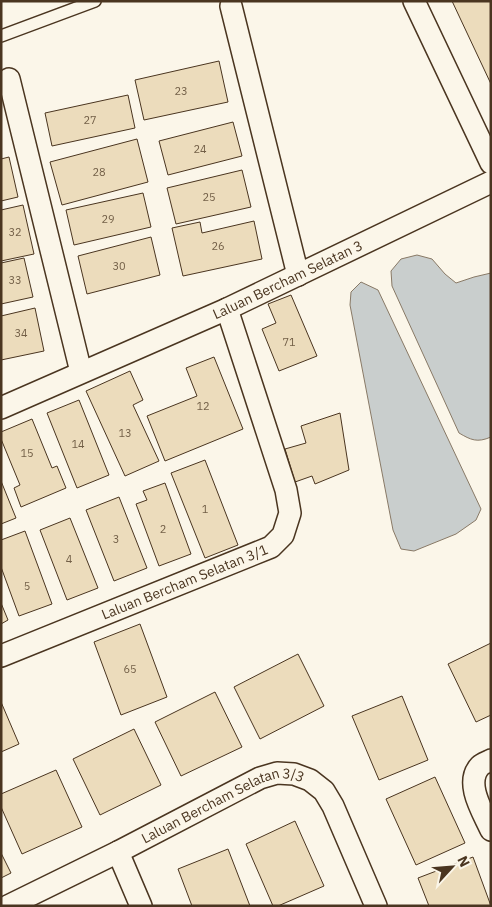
<svg xmlns="http://www.w3.org/2000/svg" width="492" height="907" viewBox="0 0 492 907" font-family="'IBM Plex Sans',sans-serif">
<style>
.water{fill:#c9cecd;stroke:#887966}
.building{fill:#ecdcbc;stroke:#4a3520}
.lines{fill:none;stroke-linecap:round;stroke-linejoin:round}
.service-casing{stroke:#4a3520;stroke-width:14}
.minor-casing{stroke:#4a3520;stroke-width:24}
.service{stroke:#fbf6e9;stroke-width:11}
.minor{stroke:#fbf6e9;stroke-width:21}
.labels{text-anchor:middle;stroke-width:4;stroke-linejoin:round;paint-order:stroke}
.number-label{font-size:11px;fill:#725f47}
.street-label{font-size:14px;fill:#4a3520;stroke:#fbf6e9}
</style>
<rect width="100%" height="100%" fill="#fbf6e9"/>
<g class="water">
<path d="M 417,255 L 432,259 L 445,274 L 456,283 L 474,277 L 491,273 L 491,437 C 477,443 471,440 459,433 L 392,286 L 391,271 L 401,259 Z"/>
<path d="M 361,282 L 378,290 L 481,509 L 476,520 L 456,534 L 414,551 L 401,549 L 393,530 L 350,305 L 351,292 Z"/>
</g>
<g class="building">
<path d="M 452,1 L 491,1 L 491,84 Z"/>
<path d="M 219,61 L 228,102 L 144,120 L 135,80 Z"/>
<path d="M 128,95 L 135,128 L 52,146 L 45,113 Z"/>
<path d="M 233,122 L 242,156 L 168,175 L 159,141 Z"/>
<path d="M 137,139 L 148,182 L 62,205 L 50,162 Z"/>
<path d="M 9,157 L 18,197 L 1,201 L 1,159 Z"/>
<path d="M 242,170 L 251,207 L 176,224 L 167,188 Z"/>
<path d="M 143,193 L 151,227 L 74,245 L 66,210 Z"/>
<path d="M 23,205 L 34,254 L 1,261 L 1,210 Z"/>
<path d="M 254,221 L 262,259 L 183,276 L 172,228 L 200,222 L 202,233 Z"/>
<path d="M 151,237 L 160,275 L 87,294 L 78,256 Z"/>
<path d="M 24,258 L 33,297 L 1,304 L 1,263 Z"/>
<path d="M 291,295 L 317,356 L 279,371 L 262,329 L 276,323 L 268,304 Z"/>
<path d="M 35,308 L 44,351 L 1,360 L 1,316 Z"/>
<path d="M 214,357 L 243,429 L 165,461 L 147,416 L 197,396 L 186,368 Z"/>
<path d="M 130,371 L 143,400 L 133,405 L 159,461 L 125,476 L 86,391 Z"/>
<path d="M 79,400 L 109,475 L 77,488 L 47,413 Z"/>
<path d="M 340,413 L 349,470 L 315,484 L 312,476 L 295,482 L 285,449 L 306,443 L 301,426 Z"/>
<path d="M 32,419 L 52,468 L 57,466 L 66,488 L 21,507 L 14,488 L 20,485 L 1,439 L 1,432 Z"/>
<path d="M 205,460 L 238,545 L 205,558 L 171,473 Z"/>
<path d="M 1,481 L 16,518 L 1,524 Z"/>
<path d="M 165,483 L 191,554 L 159,566 L 136,504 L 147,500 L 143,491 Z"/>
<path d="M 119,497 L 147,568 L 114,581 L 86,510 Z"/>
<path d="M 70,518 L 98,588 L 67,600 L 40,530 Z"/>
<path d="M 25,531 L 52,604 L 19,616 L 1,567 L 1,540 Z"/>
<path d="M 1,603 L 8,620 L 1,624 Z"/>
<path d="M 140,624 L 167,697 L 121,715 L 94,642 Z"/>
<path d="M 491,643 L 491,715 L 476,722 L 448,664 Z"/>
<path d="M 298,654 L 324,706 L 260,739 L 234,687 Z"/>
<path d="M 215,692 L 242,747 L 181,776 L 155,722 Z"/>
<path d="M 402,696 L 428,760 L 379,780 L 352,716 Z"/>
<path d="M 1,702 L 19,744 L 1,752 Z"/>
<path d="M 134,729 L 161,785 L 100,815 L 73,759 Z"/>
<path d="M 56,770 L 82,827 L 22,854 L 1,807 L 1,794 Z"/>
<path d="M 435,777 L 465,843 L 416,865 L 386,799 Z"/>
<path d="M 295,821 L 324,886 L 278,906 L 273,906 L 246,844 Z"/>
<path d="M 228,849 L 250,906 L 192,906 L 178,869 Z"/>
<path d="M 1,853 L 11,873 L 1,878 Z"/>
<path d="M 473,857 L 491,906 L 429,906 L 418,878 Z"/>
</g>
<g class="lines">
<defs>
<path id="service" d="M 1,36 L 95,1"/>
<g id="minor">
<path d="M 414,1 L 491,163"/>
<path d="M 231,6 L 298,275"/>
<path d="M 9,79 L 81,372"/>
<path id="s1" d="M 1,408 L 227,309 L 491,182"/>
<path id="s2" d="M 1,656 L 271,547 L 283,535 L 290,513 L 286,490 L 227,309"/>
<path d="M 491,760 C 488,762 483,763 480,766 C 464,783 483,812 491,830"/>
<path d="M 118,852 L 141,906"/>
<path id="s3" d="M 8,906 L 118,852 L 260,778 L 277,773 L 294,774 L 310,780 L 324,791 L 333,806 L 376,906"/>
</g>
</defs>
<use href="#service" class="service-casing"/>
<use href="#minor" class="minor-casing"/>
<use href="#service" class="service"/>
<use href="#minor" class="minor"/>
</g>
<g class="labels">
<g class="number-label">
<text x="181" y="95">23</text>
<text x="90" y="124">27</text>
<text x="200" y="153">24</text>
<text x="99" y="176">28</text>
<text x="209" y="201">25</text>
<text x="108" y="223">29</text>
<text x="15" y="236">32</text>
<text x="218" y="250">26</text>
<text x="119" y="270">30</text>
<text x="15" y="284">33</text>
<text x="21" y="337">34</text>
<text x="289" y="346">71</text>
<text x="203" y="410">12</text>
<text x="125" y="437">13</text>
<text x="78" y="448">14</text>
<text x="27" y="457">15</text>
<text x="205" y="513">1</text>
<text x="163" y="533">2</text>
<text x="116" y="543">3</text>
<text x="69" y="563">4</text>
<text x="27" y="590">5</text>
<text x="130" y="673">65</text>
</g>
<g class="street-label">
<text dy="5" stroke="none"><textPath href="#s1" startOffset="314">Laluan Bercham Selatan 3</textPath></text>
<text dy="5" stroke="none"><textPath href="#s2" startOffset="198">Laluan Bercham Selatan 3/1</textPath></text>
<text dy="5" stroke="none"><textPath href="#s3" startOffset="239">Laluan Bercham Selatan 3/3</textPath></text>
</g>
</g>
<rect width="492" height="907" fill="none" stroke="#4a3520" stroke-width="5"/>
<g transform="translate(452 867) rotate(64)" stroke="#fbf6e9" stroke-width="4" paint-order="stroke">
<path d="M0-4L9 19L0 12L-9 19Z" fill="#4a3520"/>
<text y="-8" font-size="14" font-weight="bold" text-anchor="middle" fill="#4a3520">N</text>
</g>
</svg>
